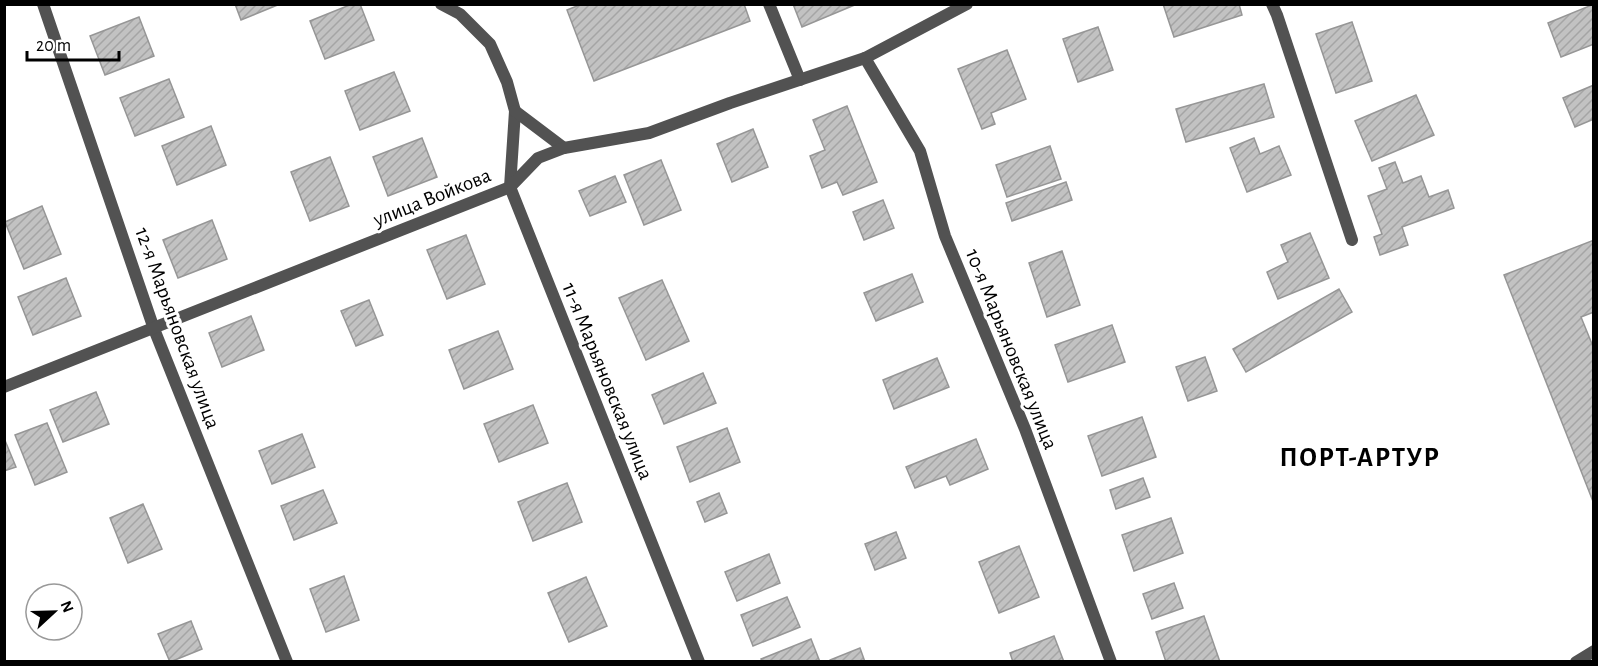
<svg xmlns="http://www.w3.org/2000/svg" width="1598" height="666" viewBox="0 0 1598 666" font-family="'Alegreya Sans',sans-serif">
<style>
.building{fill:url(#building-hatch);stroke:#969696;stroke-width:1.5}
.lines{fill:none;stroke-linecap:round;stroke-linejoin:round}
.lane{stroke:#525252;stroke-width:12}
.street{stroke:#525252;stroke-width:12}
.labels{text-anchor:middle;stroke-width:6;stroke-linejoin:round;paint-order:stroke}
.street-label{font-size:21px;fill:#000;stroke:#fff}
.district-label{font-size:27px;font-weight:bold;letter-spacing:1.5px;fill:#000;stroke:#fff}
</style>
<defs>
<pattern id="building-hatch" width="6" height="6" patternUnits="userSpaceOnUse" patternTransform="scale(1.5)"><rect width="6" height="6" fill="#c2c2c2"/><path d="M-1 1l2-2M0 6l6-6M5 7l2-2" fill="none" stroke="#a5a5a5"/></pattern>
</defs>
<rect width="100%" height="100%" fill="#fff"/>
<g class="building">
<path d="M 235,4 L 280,4 L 241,20 Z"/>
<path d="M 352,4 L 360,4 L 374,40 L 325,59 L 310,21 Z"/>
<path d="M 582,4 L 744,4 L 750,21 L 594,81 L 567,10 Z"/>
<path d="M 793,4 L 857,4 L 802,27 Z"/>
<path d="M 1163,4 L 1239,4 L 1242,15 L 1174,37 Z"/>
<path d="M 1594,4 L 1594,44 L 1561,57 L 1548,23 Z"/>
<path d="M 139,17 L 154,56 L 105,75 L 90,36 Z"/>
<path d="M 1352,22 L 1372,81 L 1336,93 L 1316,34 Z"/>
<path d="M 1098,27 L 1113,70 L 1078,82 L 1063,39 Z"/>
<path d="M 1007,50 L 1026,99 L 991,113 L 995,124 L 982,129 L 958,69 Z"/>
<path d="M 394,72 L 410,111 L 360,130 L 345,91 Z"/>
<path d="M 169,79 L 184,117 L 135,136 L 120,98 Z"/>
<path d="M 1264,84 L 1274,117 L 1186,142 L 1176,109 Z"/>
<path d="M 1594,85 L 1594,119 L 1575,127 L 1563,98 Z"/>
<path d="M 1416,95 L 1434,135 L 1372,161 L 1355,121 Z"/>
<path d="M 847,106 L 877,182 L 843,195 L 837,182 L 822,188 L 810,156 L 825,150 L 813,120 Z"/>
<path d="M 211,126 L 226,165 L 177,185 L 162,146 Z"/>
<path d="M 753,129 L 768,167 L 732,182 L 717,144 Z"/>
<path d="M 422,138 L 437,177 L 388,196 L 373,157 Z"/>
<path d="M 1254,138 L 1260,154 L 1279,146 L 1291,175 L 1247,192 L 1230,148 Z"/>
<path d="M 1050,146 L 1061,179 L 1007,197 L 996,165 Z"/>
<path d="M 330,157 L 349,206 L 310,221 L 291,172 Z"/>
<path d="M 661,160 L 681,210 L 644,225 L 624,175 Z"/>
<path d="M 1395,162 L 1403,183 L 1421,176 L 1429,197 L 1448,190 L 1454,208 L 1402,227 L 1408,245 L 1380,255 L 1374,237 L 1382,234 L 1368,196 L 1387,189 L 1379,168 Z"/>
<path d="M 615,176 L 626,202 L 590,216 L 579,191 Z"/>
<path d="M 1066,182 L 1072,200 L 1012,221 L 1006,203 Z"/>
<path d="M 883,200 L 894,228 L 864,240 L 853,212 Z"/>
<path d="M 42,206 L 61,254 L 24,269 L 5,222 Z"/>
<path d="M 212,220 L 227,259 L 178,278 L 163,240 Z"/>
<path d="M 1310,233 L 1329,278 L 1278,299 L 1267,272 L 1288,262 L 1281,245 Z"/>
<path d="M 466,235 L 485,284 L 447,299 L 427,250 Z"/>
<path d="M 1594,240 L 1594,312 L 1581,317 L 1594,349 L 1594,504 L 1504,275 Z"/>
<path d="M 1062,251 L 1080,305 L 1047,317 L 1029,263 Z"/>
<path d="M 912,274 L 923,302 L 876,321 L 864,293 Z"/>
<path d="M 66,278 L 81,316 L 33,335 L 18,297 Z"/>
<path d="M 662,280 L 689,341 L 646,360 L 619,298 Z"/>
<path d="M 1339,289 L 1352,312 L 1246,372 L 1233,349 Z"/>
<path d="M 369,300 L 383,335 L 356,346 L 341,311 Z"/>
<path d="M 251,316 L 264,350 L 222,367 L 209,333 Z"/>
<path d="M 1112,325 L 1125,362 L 1068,382 L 1055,345 Z"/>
<path d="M 498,331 L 513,369 L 464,389 L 449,350 Z"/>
<path d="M 1205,357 L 1217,391 L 1188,401 L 1176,367 Z"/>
<path d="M 937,358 L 949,387 L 894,409 L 883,380 Z"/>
<path d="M 703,373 L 716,403 L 664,424 L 652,395 Z"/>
<path d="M 96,392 L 109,424 L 63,442 L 50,410 Z"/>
<path d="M 533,405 L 548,443 L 499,462 L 484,424 Z"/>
<path d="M 1142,417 L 1156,457 L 1102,476 L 1088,436 Z"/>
<path d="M 47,423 L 67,472 L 35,485 L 15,435 Z"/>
<path d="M 727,428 L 740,462 L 690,482 L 677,447 Z"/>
<path d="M 302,434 L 315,467 L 272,484 L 259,451 Z"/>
<path d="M 4,438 L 16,467 L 4,471 Z"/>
<path d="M 976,439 L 988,469 L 950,485 L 946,476 L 915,488 L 906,467 Z"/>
<path d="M 1143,478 L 1150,497 L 1116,509 L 1110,490 Z"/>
<path d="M 567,483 L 582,522 L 533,541 L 518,502 Z"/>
<path d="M 323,490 L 337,523 L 294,540 L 281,506 Z"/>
<path d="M 719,493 L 727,513 L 705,522 L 697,502 Z"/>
<path d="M 143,504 L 162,549 L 128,563 L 110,518 Z"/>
<path d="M 1171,518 L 1183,553 L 1134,571 L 1122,535 Z"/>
<path d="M 896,532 L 906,558 L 875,570 L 865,544 Z"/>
<path d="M 1019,546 L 1039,597 L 999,613 L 979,562 Z"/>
<path d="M 769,554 L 780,583 L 737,601 L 725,572 Z"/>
<path d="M 344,576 L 359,620 L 326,632 L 310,589 Z"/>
<path d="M 586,577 L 607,626 L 569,642 L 548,593 Z"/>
<path d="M 1174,583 L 1183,608 L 1152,619 L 1143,594 Z"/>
<path d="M 787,597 L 800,627 L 753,646 L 741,615 Z"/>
<path d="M 1204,616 L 1220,662 L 1166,662 L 1156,632 Z"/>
<path d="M 191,621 L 202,649 L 170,662 L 158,634 Z"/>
<path d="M 1054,636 L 1064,662 L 1013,662 L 1010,653 Z"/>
<path d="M 811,639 L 820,662 L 762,662 L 761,659 Z"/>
<path d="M 860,648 L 865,662 L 830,662 L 830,660 Z"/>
</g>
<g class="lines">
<path class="lane" d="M 769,4 L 800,80"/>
<g class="street">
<path d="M 43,4 L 154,329 L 287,662"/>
<path d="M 441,4 L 460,14 L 490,44 L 507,82 L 515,111 L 510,187 L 699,662"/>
<path d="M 1272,4 L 1277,15 L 1352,240"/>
<path d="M 865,58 L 920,151 L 945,236 L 1025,429 L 1111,662"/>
<path d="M 515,111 L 564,148"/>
<path d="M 4,387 L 510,187 L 538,158 L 564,148 L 649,133 L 730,103 L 865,58 L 967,4"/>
<path d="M 1576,662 L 1594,651"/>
</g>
</g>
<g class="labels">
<g class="street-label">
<text transform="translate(432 197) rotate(-22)" y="7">улица Войкова</text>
<text transform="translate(178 328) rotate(70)" y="7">12-я Марьяновская улица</text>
<text transform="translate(1012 349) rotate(68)" y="7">10-я Марьяновская улица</text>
<text transform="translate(608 381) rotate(68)" y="7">11-я Марьяновская улица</text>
</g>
<g class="district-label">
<text x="1360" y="466">ПОРТ-АРТУР</text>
</g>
</g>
<rect width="1598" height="666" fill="none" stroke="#000000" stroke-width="12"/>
<g transform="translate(54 612) rotate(68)"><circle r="28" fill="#ffffff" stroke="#999999" stroke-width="1.5"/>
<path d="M0-4.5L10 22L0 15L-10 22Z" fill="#000000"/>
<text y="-9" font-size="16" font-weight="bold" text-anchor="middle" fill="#000000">N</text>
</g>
<path d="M27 51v9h92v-9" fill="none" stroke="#000000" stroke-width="3"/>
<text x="36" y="51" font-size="18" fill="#000000" stroke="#ffffff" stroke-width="4.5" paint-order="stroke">20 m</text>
</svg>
